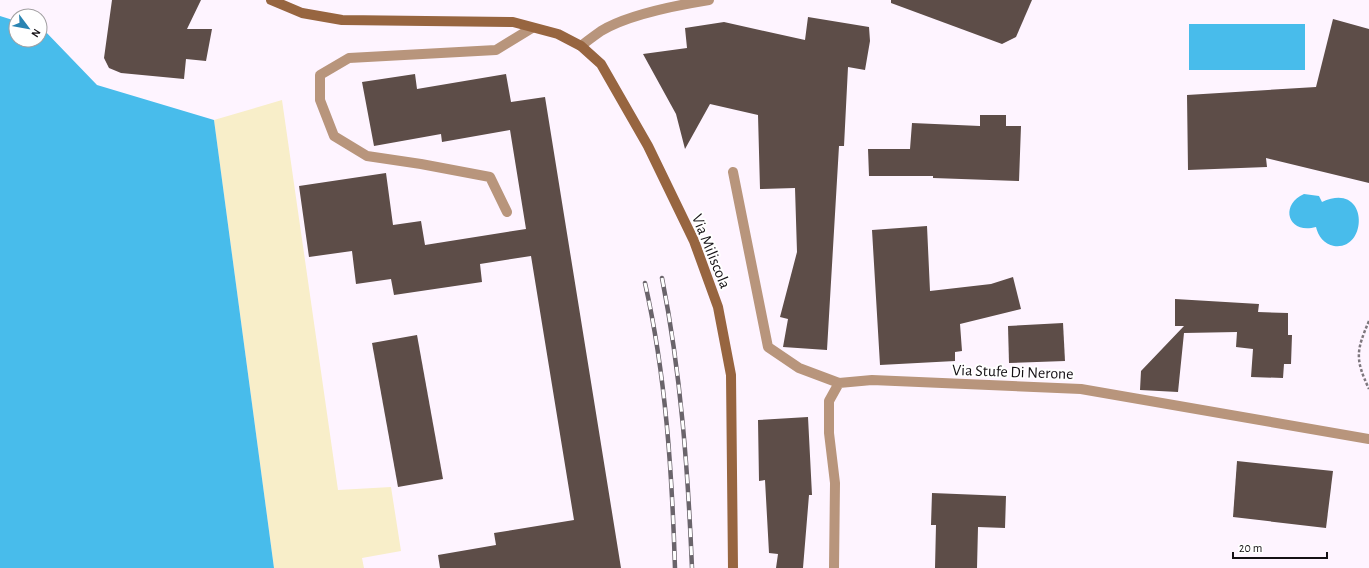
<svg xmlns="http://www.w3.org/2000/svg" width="1369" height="568" viewBox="0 0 1369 568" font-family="'Alegreya Sans',sans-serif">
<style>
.sand{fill:#f8eec9}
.water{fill:#48bceb}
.building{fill:#5d4d48}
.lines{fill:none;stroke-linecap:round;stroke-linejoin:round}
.path{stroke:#7e777e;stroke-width:2.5;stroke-dasharray:3 2;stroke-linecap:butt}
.lane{stroke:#b8957c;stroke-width:10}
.street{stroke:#b8957c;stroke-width:10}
.secondary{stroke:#976540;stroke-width:10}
.rail-casing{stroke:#6a646b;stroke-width:4.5}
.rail{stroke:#fff;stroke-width:3;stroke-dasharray:9;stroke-linecap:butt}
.labels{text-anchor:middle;stroke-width:4;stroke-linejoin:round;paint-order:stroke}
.street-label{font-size:16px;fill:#141014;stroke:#fff}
</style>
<rect width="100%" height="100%" fill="#fef4ff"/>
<path class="sand" d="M 282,100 L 338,490 L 391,487 L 401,551 L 362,558 L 364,568 L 274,568 L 214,120 Z"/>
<g class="water">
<path d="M 0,16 L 16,21 L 16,40 L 40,40 L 40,28 L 43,29 L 97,85 L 214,120 L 274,568 L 0,568 Z"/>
<rect x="1189" y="24" width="116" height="46"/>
<path d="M 1304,194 L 1319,196 L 1322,202 C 1369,180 1369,251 1334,246 C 1324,244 1318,236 1316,227 C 1288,235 1279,205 1304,194 Z"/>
</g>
<g class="building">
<path d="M 112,0 L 201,0 L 187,29 L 212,29 L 206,61 L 186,59 L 184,79 L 121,73 L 109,68 L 104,58 Z"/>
<path d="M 891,0 L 1032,0 L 1016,37 L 1002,44 L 891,3 Z"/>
<path d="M 808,17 L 869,27 L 870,41 L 865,70 L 848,67 L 844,146 L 839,146 L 827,350 L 783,347 L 788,319 L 780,317 L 797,252 L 795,188 L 760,189 L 758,115 L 710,104 L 685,149 L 676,114 L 643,54 L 687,48 L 685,28 L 724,22 L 805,40 Z"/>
<path d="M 1333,19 L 1369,29 L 1369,183 L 1266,158 L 1267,167 L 1188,170 L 1187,95 L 1316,87 Z"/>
<path d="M 415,74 L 417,89 L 506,74 L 511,102 L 545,97 L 621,568 L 440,568 L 438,555 L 496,545 L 494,533 L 574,520 L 531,256 L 480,264 L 482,282 L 394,295 L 391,279 L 356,284 L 352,251 L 309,257 L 299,186 L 386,173 L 393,225 L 421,221 L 425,245 L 526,229 L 510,130 L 442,142 L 441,134 L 374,146 L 362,82 Z"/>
<path d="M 980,115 L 1006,115 L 1006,126 L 1021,126 L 1019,181 L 933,178 L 933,176 L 869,176 L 868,149 L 910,149 L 912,123 L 980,126 Z"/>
<path d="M 927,226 L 930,291 L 991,284 L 1013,277 L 1021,309 L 960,324 L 962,351 L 955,352 L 955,361 L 880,365 L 872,230 Z"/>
<path d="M 1175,299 L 1259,304 L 1258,312 L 1288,313 L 1288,335 L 1292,335 L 1291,364 L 1284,364 L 1283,378 L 1251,377 L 1253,349 L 1236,347 L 1237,332 L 1184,333 L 1178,392 L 1140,390 L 1141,371 L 1184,326 L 1175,326 Z"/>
<path d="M 1063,323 L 1065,361 L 1009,363 L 1008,326 Z"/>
<path d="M 417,335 L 443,479 L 398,487 L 372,343 Z"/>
<path d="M 808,417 L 812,495 L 809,495 L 803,568 L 776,568 L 778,554 L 769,553 L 765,480 L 759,481 L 758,420 Z"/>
<path d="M 1237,461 L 1333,471 L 1326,528 L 1233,517 Z"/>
<path d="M 932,493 L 1006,496 L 1005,528 L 978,527 L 977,568 L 935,568 L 936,525 L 931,525 Z"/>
</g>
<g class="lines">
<path class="path" d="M 1369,321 C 1356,351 1355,359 1369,389"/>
<g class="lane">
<path d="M 733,172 L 768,347 L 799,368 L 839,383"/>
<path d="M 507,212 L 490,177 L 421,164 L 367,156 L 334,136 L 320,100 L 320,75 L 349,58 L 496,50 L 532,28"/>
</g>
<g class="street">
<path d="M 581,46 C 587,41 594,36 601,31 C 627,15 678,5 709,0"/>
<path d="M 834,568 L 835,483 L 829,433 L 829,401 L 839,383 L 872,380 L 1081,389 L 1369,439"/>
</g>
<path class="secondary" d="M 271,0 L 302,13 L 342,20 L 513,22 L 558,34 L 581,46 L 601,64 L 648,146 L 694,241 L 718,307 L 731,375 L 733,568"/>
<defs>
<g id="rail">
<path d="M 662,278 C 681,374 688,471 692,568"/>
<path d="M 645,283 C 666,376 672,473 675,568"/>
</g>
</defs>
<use href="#rail" class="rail-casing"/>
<use href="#rail" class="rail"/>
</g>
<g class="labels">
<g class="street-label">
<text transform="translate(712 251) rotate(68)" y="6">Via Miliscola</text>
<text transform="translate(1013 371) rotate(2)" y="6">Via Stufe Di Nerone</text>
</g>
</g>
<g transform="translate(28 28) rotate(122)"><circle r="19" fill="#ffffff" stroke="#a19fa1"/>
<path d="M0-3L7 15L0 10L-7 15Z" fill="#2984b2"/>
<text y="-6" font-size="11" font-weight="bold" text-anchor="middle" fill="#141014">N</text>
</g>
<path d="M1233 552v6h94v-6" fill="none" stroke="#141014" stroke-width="2"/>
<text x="1239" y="552" font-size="12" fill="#141014" stroke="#ffffff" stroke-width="3" paint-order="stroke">20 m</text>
</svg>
